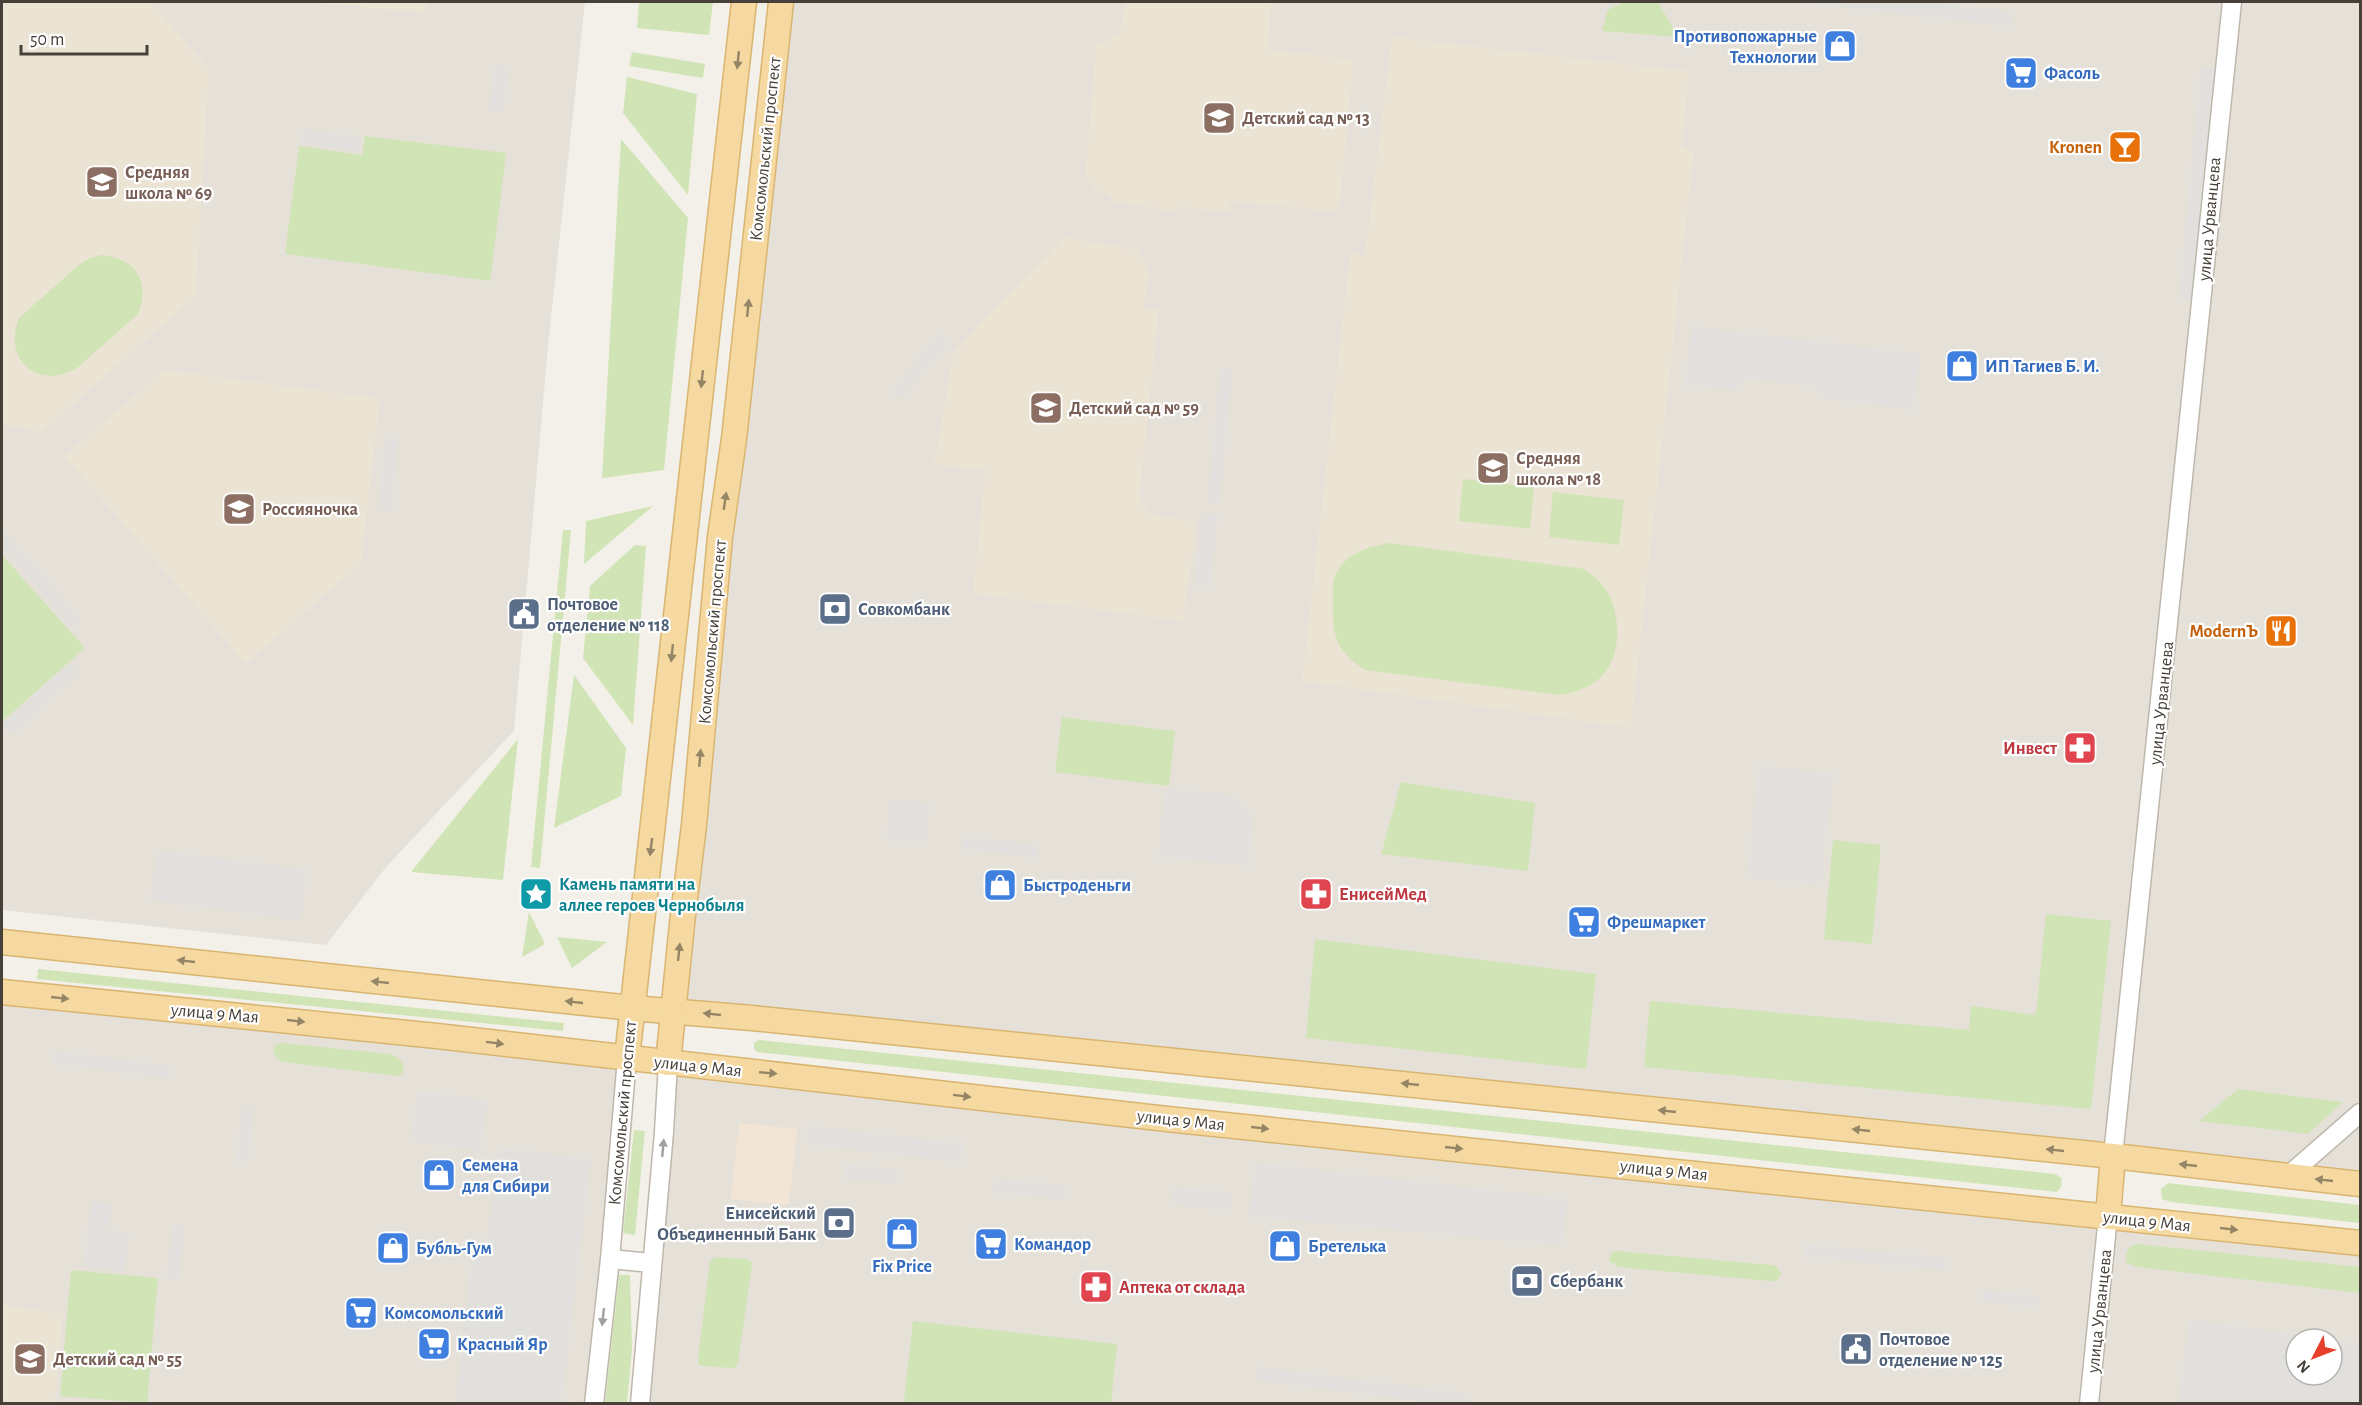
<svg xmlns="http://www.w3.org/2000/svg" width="2362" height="1405" viewBox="0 0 2362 1405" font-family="'Alegreya Sans',sans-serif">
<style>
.residential{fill:#e6e1d8;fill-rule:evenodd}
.commercial{fill:#f3e5d6}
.education{fill:#ebe3d4}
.green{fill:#d1e4b5}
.parking{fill:#e2e0dd}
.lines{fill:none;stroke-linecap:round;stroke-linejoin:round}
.minor-casing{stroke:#beb7ac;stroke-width:21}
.major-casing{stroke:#d9b571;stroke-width:27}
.minor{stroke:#fff;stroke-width:18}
.major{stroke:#f5d9a0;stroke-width:24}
.oneway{fill:#958567}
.oneway2{fill:#a2a09c}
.labels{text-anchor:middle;stroke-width:4.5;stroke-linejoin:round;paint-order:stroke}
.shop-label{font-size:18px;font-weight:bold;fill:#366cbe;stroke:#fff;text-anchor:start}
.education-label{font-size:18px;font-weight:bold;fill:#785e54;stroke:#fff;text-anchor:start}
.food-label{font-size:18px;font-weight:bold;fill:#c56008;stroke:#fff;text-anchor:end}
.street-label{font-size:18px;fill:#464038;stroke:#fff}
.service-label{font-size:18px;font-weight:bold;fill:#4e5e75;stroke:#fff;text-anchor:start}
.health-label{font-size:18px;font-weight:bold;fill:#be3a42;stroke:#fff;text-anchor:start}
.culture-label{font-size:18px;font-weight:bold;fill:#0d838f;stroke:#fff;text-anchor:start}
</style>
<rect width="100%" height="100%" fill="#f3f0e9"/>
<g class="residential">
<path d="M 2,2 L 585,2 L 548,346 L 514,731 L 386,867 L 326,945 L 2,910 Z"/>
<path d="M 781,2 L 2360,2 L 2360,1184 L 672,1010 Z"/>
<path d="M 2,992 L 627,1058 L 594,1403 L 2,1404 Z"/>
<path d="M 668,1063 L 2360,1243 L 2360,1403 L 640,1404 ZM 2296,1339 L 2332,1339 L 2332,1375 L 2296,1375 Z"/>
</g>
<path class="commercial" d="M 739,1123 L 797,1129 L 789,1205 L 731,1199 Z"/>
<g class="education">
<path d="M 2,2 L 151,2 L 209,68 L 196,296 L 42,432 L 2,424 Z"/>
<path d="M 307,2 L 427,2 L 426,13 Z"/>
<path d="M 1126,2 L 1271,2 L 1268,50 L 1354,59 L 1339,212 L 1231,201 L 1229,212 L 1179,207 L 1178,212 L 1110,201 L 1110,195 L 1099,193 L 1085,178 L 1096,46 L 1119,33 Z"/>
<path d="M 1392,37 L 1689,71 L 1682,148 L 1694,151 L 1631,728 L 1302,681 L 1350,254 L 1365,255 Z"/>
<path d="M 1064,237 L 1137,250 L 1149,269 L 1144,308 L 1159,309 L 1139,500 L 1149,512 L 1163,517 L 1197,522 L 1183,621 L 973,594 L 985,471 L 934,464 L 954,351 Z"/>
<path d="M 164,370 L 380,398 L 361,563 L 246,664 L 64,456 Z"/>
<path d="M 2,1304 L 63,1314 L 55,1403 L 2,1403 Z"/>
</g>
<g class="green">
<path d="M 639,2 L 713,2 L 709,35 L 637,28 Z"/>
<path d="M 1624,2 L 1658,2 L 1678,37 L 1602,31 L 1608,10 Z"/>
<path d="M 632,52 L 705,64 L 703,78 L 629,66 Z"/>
<path d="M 627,77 L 697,94 L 688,195 L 623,113 Z"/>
<path d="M 365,136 L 506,153 L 490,281 L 285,254 L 299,146 L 362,155 Z"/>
<path d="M 621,139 L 688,218 L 664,470 L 602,478 Z"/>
<path d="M 102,255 C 136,258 151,283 138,314 L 77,368 C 38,391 2,360 19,318 L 80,264 L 90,258 Z"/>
<path d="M 1463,479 L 1534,487 L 1530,529 L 1459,521 Z"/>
<path d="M 1553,492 L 1624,500 L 1619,545 L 1549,537 Z"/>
<path d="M 653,506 L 584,564 L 586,521 Z"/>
<path d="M 563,530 L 571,530 L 540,868 L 531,867 Z"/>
<path d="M 1390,543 L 1584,569 C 1606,584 1615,599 1617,626 C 1620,667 1598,690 1559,695 L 1365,670 C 1336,651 1332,637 1333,603 C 1333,596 1332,586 1334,579 C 1342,555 1367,546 1390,543 Z"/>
<path d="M 635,545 L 646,546 L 633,725 L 583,658 L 590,586 Z"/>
<path d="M 2,555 L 85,648 L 4,720 L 2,717 Z"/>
<path d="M 574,675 L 626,748 L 621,796 L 554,828 Z"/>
<path d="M 1062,717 L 1175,731 L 1169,786 L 1055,772 Z"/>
<path d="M 518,739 L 503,880 L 411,872 Z"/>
<path d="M 1401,782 L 1535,803 L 1528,871 L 1381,854 Z"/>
<path d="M 1833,840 L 1881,845 L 1872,944 L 1824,939 Z"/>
<path d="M 529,912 L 545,944 L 522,957 Z"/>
<path d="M 2046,914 L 2111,921 L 2091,1109 L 1644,1067 L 1650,1001 L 1969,1030 L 1971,1006 L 2036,1015 Z"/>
<path d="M 557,937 L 607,942 L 572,968 Z"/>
<path d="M 1315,939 L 1596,974 L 1586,1069 L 1306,1038 Z"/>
<path d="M 38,969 L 564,1023 L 563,1031 L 37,979 Z"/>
<path d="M 759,1040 L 2055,1174 L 2062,1178 L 2061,1187 L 2057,1192 L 757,1052 L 754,1049 L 754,1043 Z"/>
<path d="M 284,1043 L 390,1054 C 399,1058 406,1063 403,1073 L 397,1076 L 282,1062 L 275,1056 L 273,1048 L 277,1044 Z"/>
<path d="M 2238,1089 L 2239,1089 L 2343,1102 L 2308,1134 L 2199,1121 Z"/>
<path d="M 634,1130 L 645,1131 L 635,1235 L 623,1233 Z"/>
<path d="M 2168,1183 L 2360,1205 L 2360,1223 L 2171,1202 L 2162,1199 L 2161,1189 Z"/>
<path d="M 2137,1244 L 2360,1267 L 2360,1293 L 2137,1267 L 2126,1262 C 2126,1253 2127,1246 2137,1244 Z"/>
<path d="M 1616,1251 L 1772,1265 L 1777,1267 L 1781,1274 L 1776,1281 L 1770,1281 L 1618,1267 L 1609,1261 L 1611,1253 Z"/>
<path d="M 715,1257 L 747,1259 L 751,1261 L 752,1265 L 738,1363 L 736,1367 L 732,1368 L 702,1366 L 698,1364 L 698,1360 L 710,1262 Z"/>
<path d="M 71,1270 L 158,1278 L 147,1403 L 60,1396 Z"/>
<path d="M 619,1275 L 630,1275 L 632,1349 L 627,1403 L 605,1403 Z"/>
<path d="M 913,1321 L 1117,1344 L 1111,1403 L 922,1404 L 904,1401 Z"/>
</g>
<g class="parking">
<path d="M 1794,2 L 1924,2 L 2013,12 L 2011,26 Z"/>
<path d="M 495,65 L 509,67 L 503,112 L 489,110 Z"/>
<path d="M 2201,67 L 2215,68 L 2192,300 L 2179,299 Z"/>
<path d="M 302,129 L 362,137 L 360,151 L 300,143 Z"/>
<path d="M 1692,327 L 1920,354 L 1913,409 L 1823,398 L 1815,386 L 1749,378 L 1734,390 L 1685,384 Z"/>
<path d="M 940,335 L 948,342 L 901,398 L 892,391 Z"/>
<path d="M 1221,368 L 1232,369 L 1219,504 L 1208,503 Z"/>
<path d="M 385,439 L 398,440 L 392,511 L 378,510 Z"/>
<path d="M 1202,513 L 1217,515 L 1210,586 L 1195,584 Z"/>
<path d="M 2,529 L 80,619 L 71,626 L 2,546 Z"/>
<path d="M 71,663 L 80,673 L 11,734 L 2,724 Z"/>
<path d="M 1759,766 L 1833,774 L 1821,885 L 1747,877 Z"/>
<path d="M 1165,789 L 1230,795 L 1253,817 L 1249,865 L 1159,857 Z"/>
<path d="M 890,800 L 929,803 L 926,843 L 887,840 Z"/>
<path d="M 963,837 L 1038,845 L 1037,857 L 962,849 Z"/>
<path d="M 157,850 L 307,870 L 300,920 L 151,900 Z"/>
<path d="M 53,1051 L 170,1066 L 168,1078 L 52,1063 Z"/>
<path d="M 418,1091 L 487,1101 L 480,1151 L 411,1141 Z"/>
<path d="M 243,1106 L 254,1107 L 248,1162 L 237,1161 Z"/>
<path d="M 808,1126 L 963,1144 L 961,1162 L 806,1144 Z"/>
<path d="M 499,1148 L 591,1159 L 561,1403 L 456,1403 L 473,1240 L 487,1242 Z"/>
<path d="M 1255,1163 L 1567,1199 L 1562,1245 L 1249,1216 Z"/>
<path d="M 846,1165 L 898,1170 L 897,1183 L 845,1179 Z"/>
<path d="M 995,1179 L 1066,1186 L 1064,1199 L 994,1192 Z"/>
<path d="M 1172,1187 L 1232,1193 L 1230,1210 L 1170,1204 Z"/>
<path d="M 92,1201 L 112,1204 L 108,1230 L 129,1233 L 124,1271 L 83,1266 Z"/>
<path d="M 173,1224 L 184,1225 L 179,1280 L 167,1279 Z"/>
<path d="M 1806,1245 L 1945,1258 L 1944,1270 L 1805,1256 Z"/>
<path d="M 1984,1290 L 2039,1297 L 2037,1308 L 1982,1301 Z"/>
<path d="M 2190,1320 L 2323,1339 L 2296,1339 L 2296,1375 L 2332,1375 L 2332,1340 L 2360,1344 L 2360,1403 L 2178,1403 Z"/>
<path d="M 1257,1367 L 1467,1394 L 1466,1403 L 1439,1403 L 1256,1380 Z"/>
</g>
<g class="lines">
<defs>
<g id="minor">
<path d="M 2113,1156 L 2232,2"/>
<path d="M 2288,1176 L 2360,1113"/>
<path d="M 610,1259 L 651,1263"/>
<path d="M 594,1404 L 610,1259 L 627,1058"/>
<path d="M 640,1404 L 664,1132 L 668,1063"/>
<path d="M 2089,1404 L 2108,1216"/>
</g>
<g id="major">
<path d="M 2,942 L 632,1008 L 752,1018 L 2113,1156 L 2360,1184"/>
<path d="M 2,992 L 437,1036 L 1167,1119 L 2360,1243"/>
<path d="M 627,1058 L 744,2"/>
<path d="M 668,1063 L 682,924 L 694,825 L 720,537 L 734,439 L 781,2"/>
<path d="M 2108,1216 L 2113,1156"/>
</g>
</defs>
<use href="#minor" class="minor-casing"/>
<use href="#major" class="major-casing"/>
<use href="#minor" class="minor"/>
<use href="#major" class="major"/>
</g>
<defs><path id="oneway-solid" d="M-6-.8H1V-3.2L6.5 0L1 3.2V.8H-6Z" transform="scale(1.5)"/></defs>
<g class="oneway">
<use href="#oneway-solid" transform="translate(738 60) rotate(96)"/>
<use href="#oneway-solid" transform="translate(748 308) rotate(-84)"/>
<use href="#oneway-solid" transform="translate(702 379) rotate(96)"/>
<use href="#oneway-solid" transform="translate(725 501) rotate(-82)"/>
<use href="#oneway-solid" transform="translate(672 653) rotate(96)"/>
<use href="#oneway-solid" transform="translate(700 758) rotate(-85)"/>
<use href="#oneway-solid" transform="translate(651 847) rotate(97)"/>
<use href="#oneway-solid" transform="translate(679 952) rotate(-84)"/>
<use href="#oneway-solid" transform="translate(186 961) rotate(-174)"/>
<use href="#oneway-solid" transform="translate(380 982) rotate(-174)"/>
<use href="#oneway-solid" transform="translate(60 998) rotate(6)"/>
<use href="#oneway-solid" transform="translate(574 1002) rotate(-174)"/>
<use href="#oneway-solid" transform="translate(712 1014) rotate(-174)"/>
<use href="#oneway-solid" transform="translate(296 1021) rotate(6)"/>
<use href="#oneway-solid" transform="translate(495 1043) rotate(7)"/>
<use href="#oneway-solid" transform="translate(768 1073) rotate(5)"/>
<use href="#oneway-solid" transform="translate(1410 1084) rotate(-174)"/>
<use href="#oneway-solid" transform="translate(962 1096) rotate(7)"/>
<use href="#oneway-solid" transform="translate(1667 1111) rotate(-174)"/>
<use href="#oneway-solid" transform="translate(1260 1128) rotate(6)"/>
<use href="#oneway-solid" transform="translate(1861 1130) rotate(-174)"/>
<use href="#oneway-solid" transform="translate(1454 1148) rotate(6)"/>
<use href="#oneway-solid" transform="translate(2055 1150) rotate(-174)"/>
<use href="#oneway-solid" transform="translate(2188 1165) rotate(-174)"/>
<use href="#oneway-solid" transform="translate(2324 1180) rotate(-174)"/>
<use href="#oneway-solid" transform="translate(2229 1229) rotate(6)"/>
</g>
<g class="oneway2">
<use href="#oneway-solid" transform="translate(663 1148) rotate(-85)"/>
<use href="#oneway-solid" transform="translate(603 1317) rotate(96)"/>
</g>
<defs>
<symbol id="shop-square" viewBox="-11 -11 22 22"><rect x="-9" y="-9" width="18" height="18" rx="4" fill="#3f7fe0" stroke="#fff"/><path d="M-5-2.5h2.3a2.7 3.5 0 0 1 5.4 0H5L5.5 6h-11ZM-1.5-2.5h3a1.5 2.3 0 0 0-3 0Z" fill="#fff"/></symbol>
<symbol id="supermarket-square" viewBox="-11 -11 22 22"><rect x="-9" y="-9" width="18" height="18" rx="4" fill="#3f7fe0" stroke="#fff"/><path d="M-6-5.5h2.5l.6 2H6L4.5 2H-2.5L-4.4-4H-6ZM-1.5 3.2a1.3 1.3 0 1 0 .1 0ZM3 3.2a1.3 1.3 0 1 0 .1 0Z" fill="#fff"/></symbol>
<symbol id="school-square" viewBox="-11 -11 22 22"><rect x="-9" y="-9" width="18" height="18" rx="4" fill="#8d6e63" stroke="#fff"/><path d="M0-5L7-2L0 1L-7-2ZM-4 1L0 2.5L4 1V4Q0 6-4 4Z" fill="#fff"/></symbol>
<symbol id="bar-square" viewBox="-11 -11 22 22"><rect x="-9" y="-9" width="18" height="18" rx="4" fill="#e8710a" stroke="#fff"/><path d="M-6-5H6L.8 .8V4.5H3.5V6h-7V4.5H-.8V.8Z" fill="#fff"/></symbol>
<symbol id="bank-square" viewBox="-11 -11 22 22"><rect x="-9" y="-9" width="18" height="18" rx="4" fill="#5c6f8a" stroke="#fff"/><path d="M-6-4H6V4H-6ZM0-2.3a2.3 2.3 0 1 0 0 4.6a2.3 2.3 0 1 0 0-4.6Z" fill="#fff"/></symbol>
<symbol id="civic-square" viewBox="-11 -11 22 22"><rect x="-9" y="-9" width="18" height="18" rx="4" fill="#5c6f8a" stroke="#fff"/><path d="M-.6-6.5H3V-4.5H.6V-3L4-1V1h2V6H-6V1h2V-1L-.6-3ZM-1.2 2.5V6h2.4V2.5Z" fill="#fff"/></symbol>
<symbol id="restaurant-square" viewBox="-11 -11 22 22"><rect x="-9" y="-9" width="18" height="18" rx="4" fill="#e8710a" stroke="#fff"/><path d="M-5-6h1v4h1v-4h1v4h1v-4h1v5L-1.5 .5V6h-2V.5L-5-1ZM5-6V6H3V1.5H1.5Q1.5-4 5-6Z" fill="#fff"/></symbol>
<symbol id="pharmacy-square" viewBox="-11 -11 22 22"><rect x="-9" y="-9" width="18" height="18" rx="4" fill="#e0444e" stroke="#fff"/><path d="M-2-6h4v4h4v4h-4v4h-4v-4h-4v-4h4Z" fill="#fff"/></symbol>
<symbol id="sight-square" viewBox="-11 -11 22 22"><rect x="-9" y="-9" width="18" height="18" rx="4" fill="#0f9aa8" stroke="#fff"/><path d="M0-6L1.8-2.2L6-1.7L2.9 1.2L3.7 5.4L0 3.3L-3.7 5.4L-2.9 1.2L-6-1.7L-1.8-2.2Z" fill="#fff"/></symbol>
</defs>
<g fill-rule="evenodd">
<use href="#shop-square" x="1821" y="27" width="38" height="38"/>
<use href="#supermarket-square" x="2002" y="54" width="38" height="38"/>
<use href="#school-square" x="1200" y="99" width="38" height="38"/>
<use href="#bar-square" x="2106" y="128" width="38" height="38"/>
<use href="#school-square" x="83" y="163" width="38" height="38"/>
<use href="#shop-square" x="1943" y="347" width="38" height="38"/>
<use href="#school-square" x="1027" y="389" width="38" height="38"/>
<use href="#school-square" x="1474" y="449" width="38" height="38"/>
<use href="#school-square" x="220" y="490" width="38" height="38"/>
<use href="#bank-square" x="816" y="590" width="38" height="38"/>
<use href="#civic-square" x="505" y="595" width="38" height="38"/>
<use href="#restaurant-square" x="2262" y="612" width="38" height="38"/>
<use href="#pharmacy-square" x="2061" y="729" width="38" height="38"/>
<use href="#shop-square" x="981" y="866" width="38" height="38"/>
<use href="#sight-square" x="517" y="875" width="38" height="38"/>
<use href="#pharmacy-square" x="1297" y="875" width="38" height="38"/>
<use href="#supermarket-square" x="1565" y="903" width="38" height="38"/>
<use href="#shop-square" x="420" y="1156" width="38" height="38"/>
<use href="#bank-square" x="820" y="1204" width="38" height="38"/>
<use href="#shop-square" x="883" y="1215" width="38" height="38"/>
<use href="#supermarket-square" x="972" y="1225" width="38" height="38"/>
<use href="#shop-square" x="1266" y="1227" width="38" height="38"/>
<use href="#shop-square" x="374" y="1229" width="38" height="38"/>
<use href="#bank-square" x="1508" y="1262" width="38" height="38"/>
<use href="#pharmacy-square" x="1077" y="1268" width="38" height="38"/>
<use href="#supermarket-square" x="342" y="1294" width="38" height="38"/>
<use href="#supermarket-square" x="415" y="1325" width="38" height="38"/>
<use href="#civic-square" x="1837" y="1330" width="38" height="38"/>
<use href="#school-square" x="11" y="1340" width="38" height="38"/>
</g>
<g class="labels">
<g class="shop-label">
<text x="1817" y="42" text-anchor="end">Противопожарные<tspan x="1817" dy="21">Технологии</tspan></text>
<text x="2044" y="79">Фасоль</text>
<text x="1985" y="372">ИП Тагиев Б. И.</text>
<text x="1023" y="891">Быстроденьги</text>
<text x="1607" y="928">Фрешмаркет</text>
<text x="462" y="1171">Семена<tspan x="462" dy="21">для Сибири</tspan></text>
<text x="1014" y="1250">Командор</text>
<text x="1308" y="1252">Бретелька</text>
<text x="416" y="1254">Бубль-Гум</text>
<text x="902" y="1272" text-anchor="middle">Fix Price</text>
<text x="384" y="1319">Комсомольский</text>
<text x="457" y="1350">Красный Яр</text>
</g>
<g class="education-label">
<text x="1242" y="124">Детский сад № 13</text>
<text x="125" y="178">Средняя<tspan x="125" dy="21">школа № 69</tspan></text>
<text x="1069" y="414">Детский сад № 59</text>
<text x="1516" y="464">Средняя<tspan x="1516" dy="21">школа № 18</tspan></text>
<text x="262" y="515">Россияночка</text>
<text x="53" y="1365">Детский сад № 55</text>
</g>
<g class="food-label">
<text x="2102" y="153">Kronen</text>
<text x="2258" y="637">ModernЪ</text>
</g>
<g class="street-label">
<text transform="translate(765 149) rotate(-84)" y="6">Комсомольский проспект</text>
<text transform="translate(2209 219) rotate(-85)" y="6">улица Урванцева</text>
<text transform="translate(712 632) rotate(-85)" y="6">Комсомольский проспект</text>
<text transform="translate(2161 703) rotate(-84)" y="6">улица Урванцева</text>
<text transform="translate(215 1013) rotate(5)" y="6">улица 9 Мая</text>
<text transform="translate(698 1066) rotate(6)" y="6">улица 9 Мая</text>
<text transform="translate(622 1113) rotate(-85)" y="6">Комсомольский проспект</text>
<text transform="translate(1181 1120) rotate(6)" y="6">улица 9 Мая</text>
<text transform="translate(1664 1170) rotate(6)" y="6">улица 9 Мая</text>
<text transform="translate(2147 1221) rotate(6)" y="6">улица 9 Мая</text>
<text transform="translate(2099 1311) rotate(-84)" y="6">улица Урванцева</text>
</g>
<g class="service-label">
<text x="547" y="610">Почтовое<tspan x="547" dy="21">отделение № 118</tspan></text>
<text x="858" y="615">Совкомбанк</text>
<text x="816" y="1219" text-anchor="end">Енисейский<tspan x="816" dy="21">Объединенный Банк</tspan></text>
<text x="1550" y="1287">Сбербанк</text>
<text x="1879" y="1345">Почтовое<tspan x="1879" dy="21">отделение № 125</tspan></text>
</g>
<g class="health-label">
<text x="2057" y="754" text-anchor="end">Инвест</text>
<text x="1339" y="900">ЕнисейМед</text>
<text x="1119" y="1293">Аптека от склада</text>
</g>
<g class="culture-label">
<text x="559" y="890">Камень памяти на<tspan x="559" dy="21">аллее героев Чернобыля</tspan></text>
</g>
</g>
<rect width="2362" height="1405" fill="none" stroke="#464038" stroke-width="6"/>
<g transform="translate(2314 1357) rotate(228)"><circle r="28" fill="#ffffff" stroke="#b5b3af" stroke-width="1.5"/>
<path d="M0-4.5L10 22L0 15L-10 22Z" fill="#e7402c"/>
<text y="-9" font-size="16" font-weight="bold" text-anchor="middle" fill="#464038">N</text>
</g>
<path d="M21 45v9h126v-9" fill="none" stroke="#464038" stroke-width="3"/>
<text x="30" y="45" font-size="18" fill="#464038" stroke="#ffffff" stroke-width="4.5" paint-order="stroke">50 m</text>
</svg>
